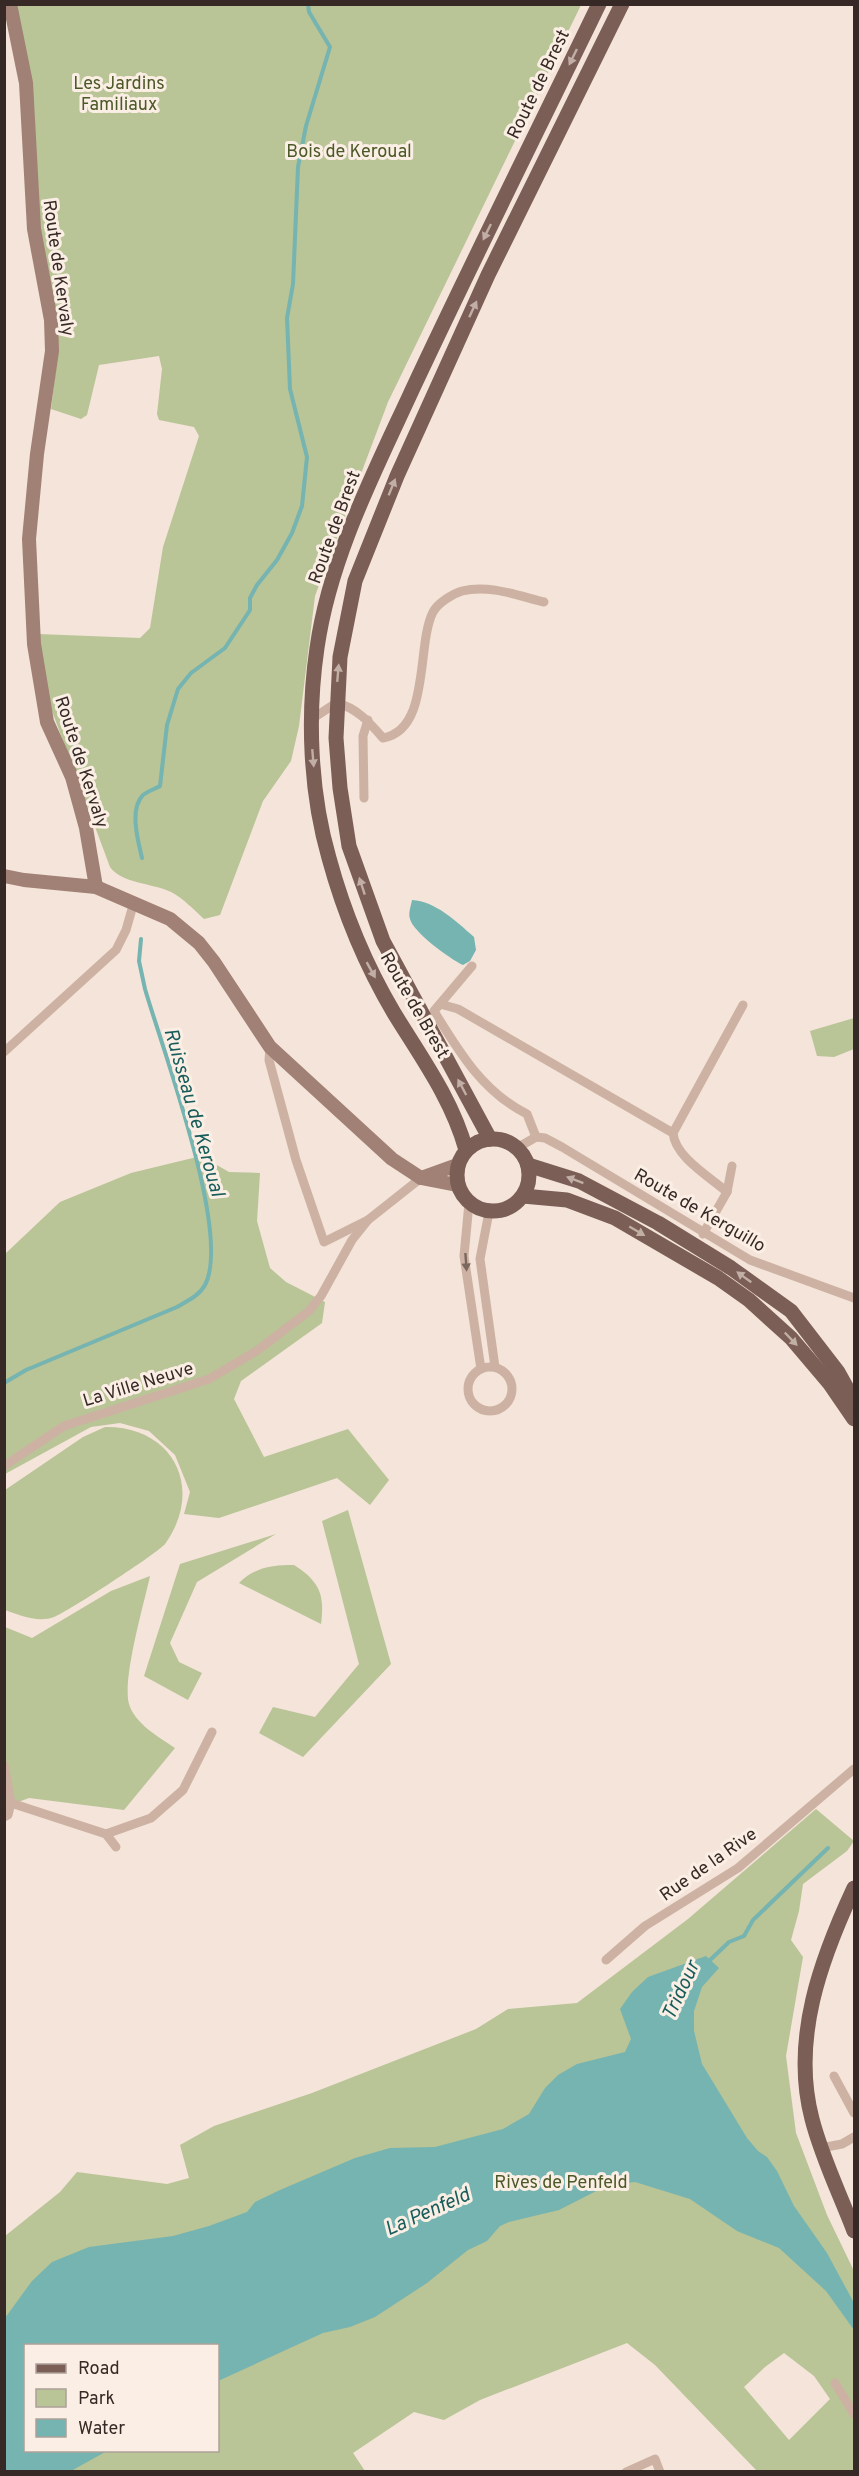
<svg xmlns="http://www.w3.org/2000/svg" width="859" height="2476" viewBox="0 0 859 2476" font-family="Overpass,sans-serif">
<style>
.green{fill:#b9c497;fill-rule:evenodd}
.water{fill:#75b4b0}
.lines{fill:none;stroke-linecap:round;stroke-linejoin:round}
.stream{stroke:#75b4b0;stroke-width:4}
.street{stroke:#cdb2a3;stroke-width:9}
.secondary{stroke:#a18075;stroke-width:14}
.primary{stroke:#7b5e55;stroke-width:15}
.oneway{fill:#c1aea4}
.oneway2{fill:#7a675e}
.labels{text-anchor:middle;stroke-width:6;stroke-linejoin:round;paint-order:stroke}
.park-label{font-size:18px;fill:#4b5827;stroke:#fbefe5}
.street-label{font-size:18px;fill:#372a26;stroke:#fbefe5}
.water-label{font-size:20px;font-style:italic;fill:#185d5b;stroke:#fbefe5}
</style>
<rect width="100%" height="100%" fill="#f4e4d9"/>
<g class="green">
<path d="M 15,5 L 581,5 L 388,402 L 315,596 L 299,726 L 291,761 L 263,801 L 220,915 L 204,919 C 194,910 183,898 171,892 C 153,883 122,884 110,867 L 49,703 L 38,634 L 140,638 L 150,628 L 163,547 L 199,436 L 194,427 L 159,420 L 157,414 L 162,369 L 159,356 L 99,365 L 87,415 L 81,419 L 51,409 L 58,351 L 41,237 Z"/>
<path d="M 854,1018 L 854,1049 L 834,1057 L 817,1056 L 810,1031 Z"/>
<path d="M 201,1156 L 229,1172 L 260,1173 L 257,1221 L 270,1268 L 286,1282 L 325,1302 L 322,1323 L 241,1381 L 234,1399 L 264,1457 L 348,1429 L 389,1480 L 370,1505 L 337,1478 L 219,1518 L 184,1514 L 190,1492 L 175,1455 L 149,1431 L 120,1423 L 91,1427 L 5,1474 L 5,1254 L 60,1202 L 131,1173 Z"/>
<path d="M 105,1427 C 173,1426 205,1488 165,1544 C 159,1552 66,1613 54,1617 C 38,1623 19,1615 5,1610 L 5,1490 L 83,1437 Z"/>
<path d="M 348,1510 L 391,1664 L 303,1757 L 259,1733 L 273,1707 L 315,1717 L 359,1664 L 322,1521 Z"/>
<path d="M 276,1534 L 197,1582 L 170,1643 L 179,1662 L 202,1673 L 188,1700 L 144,1676 L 180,1564 Z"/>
<path d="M 294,1565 C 319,1581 325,1594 321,1624 L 239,1583 C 254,1567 274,1565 294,1565 Z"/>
<path d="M 150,1576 C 144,1604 122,1679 129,1704 C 135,1724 159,1737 175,1748 L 124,1810 L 29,1798 L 5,1807 L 5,1627 L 32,1638 L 111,1591 Z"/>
<path d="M 816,1809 L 854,1841 L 847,1851 L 803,1884 L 799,1911 L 791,1940 L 803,1957 L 786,2056 L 796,2133 L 827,2215 L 854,2271 L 854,2471 L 757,2471 L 655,2365 L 627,2343 L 480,2400 L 444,2420 L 414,2412 L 353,2453 L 365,2471 L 5,2472 L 5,2236 L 60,2192 L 77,2172 L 167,2184 L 189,2178 L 180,2145 L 214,2126 L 312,2093 L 476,2029 L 508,2009 L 577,2003 L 688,1919 ZM 26,2346 L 218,2346 L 218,2450 L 26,2450 ZM 784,2353 L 814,2376 L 830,2399 L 789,2440 L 744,2387 L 765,2367 Z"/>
</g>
<g class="water">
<path d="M 412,900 C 435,901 457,922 474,937 L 476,950 L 470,961 L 463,965 C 450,959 413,932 410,919 C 408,913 411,906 412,900 Z"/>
<path d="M 706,1956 L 719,1968 L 702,1987 L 694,2011 L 694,2031 L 702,2064 L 747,2138 L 758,2151 L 767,2157 L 777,2171 L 794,2206 L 827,2253 L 854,2303 L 854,2330 L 826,2291 L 779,2248 L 737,2231 L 690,2199 L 635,2182 L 608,2185 L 559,2210 L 509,2222 L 500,2226 L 487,2241 L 468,2250 L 427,2283 L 375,2317 L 350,2327 L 323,2333 L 218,2381 L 218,2346 L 26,2346 L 26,2450 L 107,2451 L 71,2471 L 5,2471 L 5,2318 L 32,2281 L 52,2262 L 89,2247 L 173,2236 L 209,2226 L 247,2212 L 255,2202 L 280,2190 L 355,2158 L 390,2148 L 435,2147 L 503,2129 L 529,2114 L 545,2088 L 558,2075 L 577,2064 L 625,2052 L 631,2039 L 620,2009 L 632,1992 L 648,1977 Z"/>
</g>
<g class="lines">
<g class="stream">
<path d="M 142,858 C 138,841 129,809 143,795 C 148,791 155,789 160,786 L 167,725 L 178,689 L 191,673 L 225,648 L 250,610 L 250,598 L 257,585 L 277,560 L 292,533 L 302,506 L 307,457 L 290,389 L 287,318 L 293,284 L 298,167 L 306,126 L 330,47 L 309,12 L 308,4"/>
<path d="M 4,1383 L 26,1370 L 177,1307 C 187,1301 199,1296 205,1285 C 232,1234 162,1048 145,989 L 139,961 L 141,939"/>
<path d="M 708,1962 L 729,1942 L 744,1936 L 753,1920 L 828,1848"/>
</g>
<g class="street">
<path d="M 312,719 L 336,703 C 356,707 370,723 383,738 C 431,730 416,645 433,612 C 438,603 452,594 462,591 C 489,584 519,596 544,602"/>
<path d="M 364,798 L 363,736 L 368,720"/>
<path d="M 472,966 L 434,1011 C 459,1052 483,1092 527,1114 L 536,1137"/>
<path d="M 440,1004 L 458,1009 L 673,1133 C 675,1157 710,1177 727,1192 L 703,1234"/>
<path d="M 270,1047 L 269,1060 L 296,1160 L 324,1242 L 368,1220 L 421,1178"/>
<path d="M 4,1052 L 116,950 L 126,930 L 134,902"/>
<path d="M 673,1133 L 743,1005"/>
<path d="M 536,1137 L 545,1138 L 562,1147 L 750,1260 L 854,1298"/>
<path d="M 517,1148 L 536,1137"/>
<path d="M 727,1192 L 732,1166"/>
<path d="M 469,1203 L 464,1256 L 481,1369"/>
<path d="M 489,1212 L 480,1259 L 495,1367"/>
<circle cx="490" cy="1389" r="22"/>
<path d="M 4,1466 L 64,1426 L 209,1379 L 258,1350 L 309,1311 L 321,1296 L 352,1240 L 368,1220"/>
<path d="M 4,1765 L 11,1803 L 8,1815 L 4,1817"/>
<path d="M 11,1803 L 106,1834 L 116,1847"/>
<path d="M 106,1834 L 151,1818 L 183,1790 L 212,1732"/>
<path d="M 606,1960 L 645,1926 L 738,1868 L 854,1769"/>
<path d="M 834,2076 L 854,2113"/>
<path d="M 821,2148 L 842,2144 L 854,2137"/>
<path d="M 835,2383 L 854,2414"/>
<path d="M 626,2472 L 655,2459 L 660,2472"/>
</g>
<g class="secondary">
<path d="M 10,4 L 26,83 L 34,229 L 51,320 L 52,351 L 37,454 L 29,539 L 34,644 L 47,722 L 72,777 L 86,828 L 96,887"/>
<path d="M 4,876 L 24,880 L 96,887 L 170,919 L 199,943 L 214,962 L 270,1047 L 392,1159 L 421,1178 L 457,1185"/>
<path d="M 421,1178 L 457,1165"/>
</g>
<g class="primary">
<circle cx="493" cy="1175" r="36"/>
<path d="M 490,1139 L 383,941 L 349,846 L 340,788 L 336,738 L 340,657 L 355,581 L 397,476 L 488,275 L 622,4"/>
<path d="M 466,1150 C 452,1099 421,1057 394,1013 C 365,964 344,913 329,858 C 310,792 307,716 317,648 C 330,556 376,469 414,386 C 474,258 537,132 599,4"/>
<path d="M 528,1165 L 579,1181 L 658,1223 L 731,1268 L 791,1311 L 838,1372 L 854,1401"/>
<path d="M 523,1196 L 567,1200 L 615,1218 L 718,1278 L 749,1300 L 791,1338 L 830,1384 L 854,1419"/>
<path d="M 854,1888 C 821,1959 791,2039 812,2119 C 822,2158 840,2194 854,2231"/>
</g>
</g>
<defs><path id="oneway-solid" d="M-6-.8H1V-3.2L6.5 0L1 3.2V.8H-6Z" transform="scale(1.5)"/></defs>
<g class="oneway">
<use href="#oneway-solid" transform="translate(573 57) rotate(116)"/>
<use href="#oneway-solid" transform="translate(487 232) rotate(116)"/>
<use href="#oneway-solid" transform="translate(473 309) rotate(-65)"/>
<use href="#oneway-solid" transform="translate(392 487) rotate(-68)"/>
<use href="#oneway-solid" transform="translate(338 673) rotate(-85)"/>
<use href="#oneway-solid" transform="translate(313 758) rotate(85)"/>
<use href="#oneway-solid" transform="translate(362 886) rotate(-108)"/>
<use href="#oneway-solid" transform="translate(371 970) rotate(61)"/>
<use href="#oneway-solid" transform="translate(462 1087) rotate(-118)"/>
<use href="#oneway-solid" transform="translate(575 1180) rotate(-159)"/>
<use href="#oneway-solid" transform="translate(637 1231) rotate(30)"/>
<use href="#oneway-solid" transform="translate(744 1277) rotate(-144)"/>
<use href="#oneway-solid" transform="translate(791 1339) rotate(46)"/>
</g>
<use class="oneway2" href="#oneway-solid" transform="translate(466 1262) rotate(86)"/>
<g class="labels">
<g class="park-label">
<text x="119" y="89">Les Jardins<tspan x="119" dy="21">Familiaux</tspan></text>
<text x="349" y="157">Bois de Keroual</text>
<text x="561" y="2188">Rives de Penfeld</text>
</g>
<g class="street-label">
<text transform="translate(538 84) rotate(-64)" y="6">Route de Brest</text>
<text transform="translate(59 268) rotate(82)" y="6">Route de Kervaly</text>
<text transform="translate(334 527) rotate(-70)" y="6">Route de Brest</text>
<text transform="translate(82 762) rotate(72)" y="6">Route de Kervaly</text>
<text transform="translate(415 1005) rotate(60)" y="6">Route de Brest</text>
<text transform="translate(700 1210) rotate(30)" y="6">Route de Kerguillo</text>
<text transform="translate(138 1384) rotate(-17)" y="6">La Ville Neuve</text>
<text transform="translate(708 1864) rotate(-35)" y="6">Rue de la Rive</text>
</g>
<g class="water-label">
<text transform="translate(195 1112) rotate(74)" y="7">Ruisseau de Keroual</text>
<text transform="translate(680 1990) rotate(-65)" y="7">Tridour</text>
<text transform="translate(427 2211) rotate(-24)" y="7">La Penfeld</text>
</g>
</g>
<rect width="859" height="2476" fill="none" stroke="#372a26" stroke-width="12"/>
<rect x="24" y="2344" width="195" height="108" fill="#fbefe5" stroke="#ada099" stroke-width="1.5"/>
<rect x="36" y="2364" width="30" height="9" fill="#7b5e55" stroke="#ada099" stroke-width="1.5"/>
<text x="78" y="2374" font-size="18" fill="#372a26">Road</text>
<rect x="36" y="2389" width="30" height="18" fill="#b9c497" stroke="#ada099" stroke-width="1.5"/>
<text x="78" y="2404" font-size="18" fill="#372a26">Park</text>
<rect x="36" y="2419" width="30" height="18" fill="#75b4b0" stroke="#ada099" stroke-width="1.5"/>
<text x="78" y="2434" font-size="18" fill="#372a26">Water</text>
</svg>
